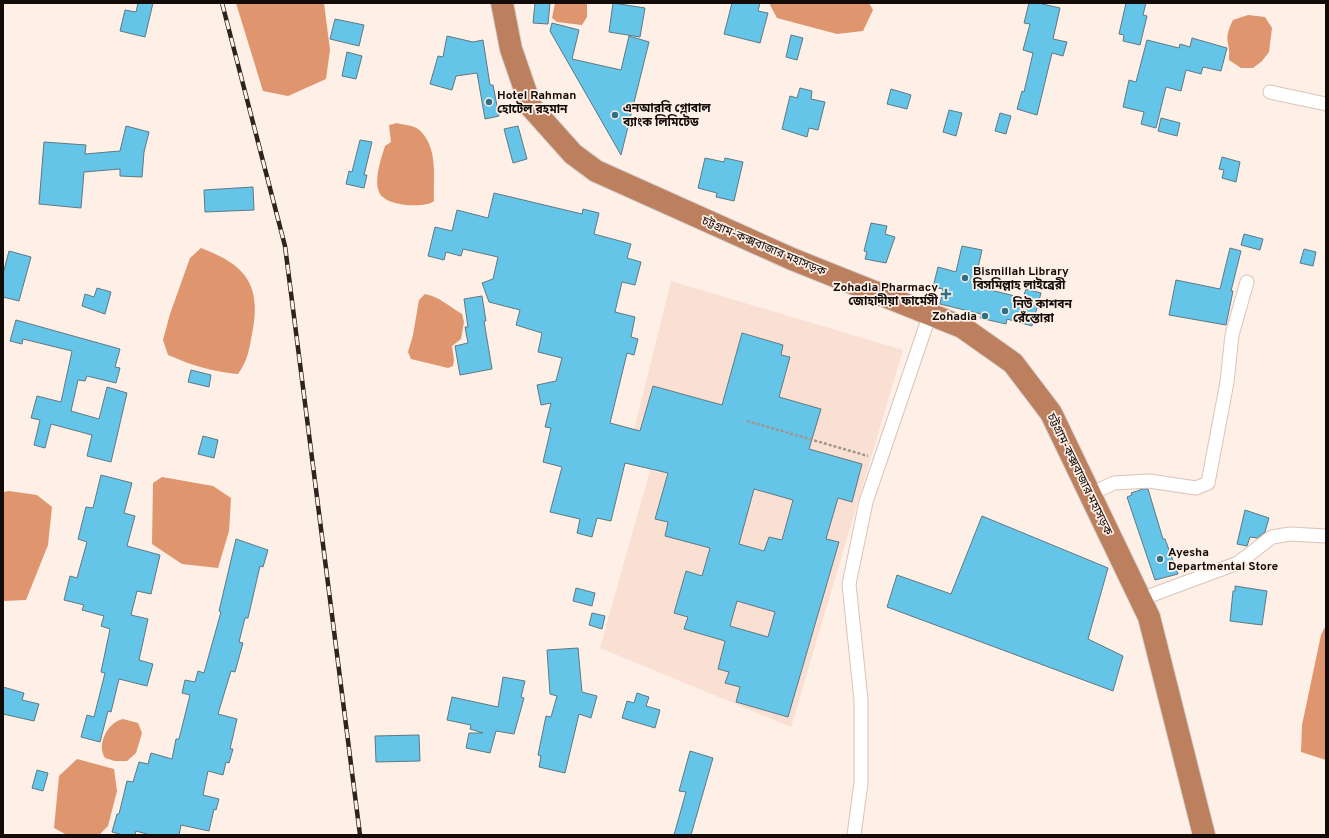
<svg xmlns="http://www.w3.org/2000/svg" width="1329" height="838" viewBox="0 0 1329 838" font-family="Overpass,'Noto Sans Bengali',sans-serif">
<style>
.built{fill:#fae0d3}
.water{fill:#df956d}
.building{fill:#64c5e9;stroke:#607882;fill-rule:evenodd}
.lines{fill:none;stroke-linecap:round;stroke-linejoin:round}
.street-casing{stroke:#dcc3b7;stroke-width:15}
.highway-casing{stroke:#d5d3d2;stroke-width:24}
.path{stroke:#a1958f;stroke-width:2.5;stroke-dasharray:3 2;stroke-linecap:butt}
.street{stroke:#fff;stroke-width:13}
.highway{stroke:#bd805e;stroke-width:22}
.rail-casing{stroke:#2d241f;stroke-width:4.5}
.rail{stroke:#feefe7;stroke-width:3;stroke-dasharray:9;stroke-linecap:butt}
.poi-dot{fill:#326e85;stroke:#feefe7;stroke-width:1.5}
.labels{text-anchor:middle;stroke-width:3.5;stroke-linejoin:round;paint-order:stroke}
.poi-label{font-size:12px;font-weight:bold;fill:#130b07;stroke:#feefe7;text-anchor:start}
.street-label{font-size:12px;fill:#130b07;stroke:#feefe7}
</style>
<rect width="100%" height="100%" fill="#feefe7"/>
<path class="built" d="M 671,281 L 903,350 L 791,727 L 600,648 L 650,470 L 660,473 L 666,456 L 630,446 Z"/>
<g class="water">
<path d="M 236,3 L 324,3 L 330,50 L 326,79 L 288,96 L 263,91 Z"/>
<path d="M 555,3 L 587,3 L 587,17 L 582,25 L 557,22 L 552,18 Z"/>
<path d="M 769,3 L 869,3 L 873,10 L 863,31 L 837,34 L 777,18 Z"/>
<path d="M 1248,15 L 1265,17 L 1272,28 L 1269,52 L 1262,61 L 1253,68 L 1241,68 L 1229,60 C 1231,40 1222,42 1233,20 Z"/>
<path d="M 397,123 C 403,125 413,125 418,129 C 439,146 433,177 434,201 C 424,209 384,206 379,192 C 374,179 381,159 385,146 L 391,142 L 389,125 Z"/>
<path d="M 201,248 C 246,265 262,285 252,334 C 249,350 248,360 238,374 C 213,372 191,365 168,355 L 163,340 L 170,314 L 190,258 Z"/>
<path d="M 425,294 C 438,296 450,307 462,314 L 464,322 L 461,339 L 452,346 L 454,360 L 453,366 L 448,368 L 411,359 L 408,352 L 413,335 L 419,300 Z"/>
<path d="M 162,477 L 213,486 L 231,498 L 229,531 L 218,568 L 182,564 L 152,544 L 153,483 Z"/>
<path d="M 9,491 L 37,495 L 52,507 L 48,545 L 26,600 L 3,601 L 3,492 Z"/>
<path d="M 1326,625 L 1326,760 L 1301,752 L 1302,725 L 1321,635 Z"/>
<path d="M 123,719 L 138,723 L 142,733 L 136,753 L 127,761 L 115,761 L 105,758 C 96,744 108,722 123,719 Z"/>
<path d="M 77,759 L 114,769 L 117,791 L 108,826 L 99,835 L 67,835 L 54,828 L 59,776 Z"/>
</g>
<g class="building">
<path d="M 138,3 L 153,3 L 145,37 L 120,31 L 125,10 L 136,12 Z"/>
<path d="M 535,3 L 550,3 L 548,24 L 533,23 Z"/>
<path d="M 613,3 L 645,8 L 640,37 L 609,32 Z"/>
<path d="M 732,3 L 760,3 L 758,11 L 768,13 L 760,43 L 724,34 Z"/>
<path d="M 1029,3 L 1038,3 L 1060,8 L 1053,39 L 1067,42 L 1063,56 L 1052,53 L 1037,115 L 1017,109 L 1022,91 L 1024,92 L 1033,53 L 1023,50 L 1030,24 L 1024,23 Z"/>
<path d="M 1126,3 L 1146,3 L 1143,15 L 1147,16 L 1140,45 L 1123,41 L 1124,35 L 1119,34 Z"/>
<path d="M 335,19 L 364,25 L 359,46 L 330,39 Z"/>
<path d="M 552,23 L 579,30 L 572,59 L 621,70 L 629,36 L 649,42 L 621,155 L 550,31 Z"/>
<path d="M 791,35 L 803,38 L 797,60 L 786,57 Z"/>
<path d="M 447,36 L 473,42 L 483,40 L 490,85 L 493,85 L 499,116 L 485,119 L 477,73 L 456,76 L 452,90 L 430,84 L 438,56 L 443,57 Z"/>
<path d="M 1192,38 L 1227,48 L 1221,71 L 1203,67 L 1201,74 L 1186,70 L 1181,91 L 1166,87 L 1156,128 L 1141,124 L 1144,112 L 1123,107 L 1129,80 L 1136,82 L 1147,40 L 1179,48 L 1180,44 L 1190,47 Z"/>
<path d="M 347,52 L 362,56 L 356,79 L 342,76 Z"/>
<path d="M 800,88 L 812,91 L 811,99 L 825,102 L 818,130 L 809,128 L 807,137 L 782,129 L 790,96 L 797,98 Z"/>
<path d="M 891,89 L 911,95 L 907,109 L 887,104 Z"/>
<path d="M 949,110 L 962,113 L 956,136 L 943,132 Z"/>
<path d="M 1000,113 L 1011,116 L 1006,134 L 995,131 Z"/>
<path d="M 1161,118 L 1180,123 L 1177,136 L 1158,131 Z"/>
<path d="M 126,126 L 149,132 L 144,152 L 142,177 L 120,176 L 120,169 L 84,172 L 81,208 L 39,204 L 44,142 L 86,145 L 85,154 L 120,151 Z"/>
<path d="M 518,126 L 527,159 L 513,163 L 504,129 Z"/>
<path d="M 360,140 L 372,142 L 364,175 L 367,175 L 364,188 L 346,184 L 349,171 L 352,172 Z"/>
<path d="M 1222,157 L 1240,162 L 1236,182 L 1222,178 L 1224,170 L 1219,169 Z"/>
<path d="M 705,158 L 724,162 L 725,158 L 743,162 L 734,201 L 716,197 L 717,193 L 698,188 Z"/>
<path d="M 253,187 L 254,210 L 205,212 L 204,190 Z"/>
<path d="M 494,193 L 582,214 L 583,209 L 599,213 L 594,234 L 631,244 L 627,258 L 641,262 L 635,285 L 622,282 L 615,312 L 635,317 L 631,337 L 638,339 L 634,355 L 627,353 L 610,423 L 640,431 L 653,386 L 722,405 L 742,333 L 783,345 L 781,355 L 790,357 L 779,397 L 821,409 L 809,449 L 862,464 L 852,502 L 838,498 L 826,539 L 839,542 L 788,717 L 736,702 L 740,687 L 725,683 L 729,672 L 718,669 L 725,641 L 684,629 L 688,617 L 674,613 L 686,571 L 702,576 L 710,548 L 665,536 L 668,522 L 655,519 L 668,473 L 625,463 L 611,521 L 597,518 L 592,537 L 577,533 L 580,519 L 550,512 L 562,467 L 543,462 L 551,428 L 545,427 L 551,403 L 541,405 L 537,385 L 556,381 L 562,358 L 538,352 L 542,333 L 516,325 L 520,310 L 489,302 L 482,283 L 493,279 L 498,257 L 463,249 L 461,256 L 446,252 L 444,260 L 428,256 L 435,227 L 452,231 L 457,210 L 488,218 ZM 754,489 L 793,500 L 782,540 L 769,537 L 764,551 L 739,544 ZM 737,601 L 775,612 L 768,637 L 730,626 Z"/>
<path d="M 871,223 L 887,226 L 885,234 L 895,237 L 886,263 L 865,259 L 867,252 L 864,251 Z"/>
<path d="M 1244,234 L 1263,239 L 1260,250 L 1241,245 Z"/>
<path d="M 962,246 L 982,250 L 974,286 L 1023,298 L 1026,289 L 1041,293 L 1032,326 L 1007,319 L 1006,324 L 980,318 L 981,314 L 940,304 L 943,289 L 933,287 L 938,267 L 956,272 Z"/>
<path d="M 1230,248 L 1241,251 L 1231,291 L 1233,291 L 1226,325 L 1169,315 L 1176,280 L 1220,289 Z"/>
<path d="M 1304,249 L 1316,252 L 1313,266 L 1300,263 Z"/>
<path d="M 9,251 L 31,257 L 19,301 L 3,297 L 3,274 Z"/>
<path d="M 97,288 L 111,292 L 105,314 L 82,306 L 85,294 L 94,297 Z"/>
<path d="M 482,296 L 486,321 L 484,321 L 492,369 L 460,375 L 455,346 L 468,343 L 465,327 L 468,327 L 464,299 Z"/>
<path d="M 16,320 L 120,349 L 115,367 L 120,368 L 116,383 L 87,376 L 85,381 L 78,380 L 71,411 L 99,419 L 107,387 L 127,393 L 111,462 L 87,456 L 92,435 L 51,424 L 45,448 L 34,445 L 40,420 L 31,418 L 37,396 L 61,402 L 72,351 L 23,339 L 22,344 L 10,341 Z"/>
<path d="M 191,370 L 211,375 L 209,387 L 188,382 Z"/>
<path d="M 203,436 L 218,440 L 214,458 L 198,454 Z"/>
<path d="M 101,475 L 132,483 L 124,513 L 135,516 L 127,546 L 160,555 L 151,594 L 137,591 L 131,615 L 148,619 L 139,660 L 153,664 L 147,686 L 119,679 L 111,712 L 108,711 L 100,742 L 81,737 L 87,715 L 94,717 L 105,673 L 101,672 L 110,629 L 101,626 L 104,616 L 82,610 L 84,605 L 64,600 L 70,576 L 77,578 L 87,542 L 78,539 L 86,507 L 93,508 Z"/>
<path d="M 1143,489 L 1148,489 L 1163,539 L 1165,539 L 1178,574 L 1155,580 L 1127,497 L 1132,495 L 1131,493 Z"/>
<path d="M 1245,510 L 1269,518 L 1265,532 L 1257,538 L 1250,537 L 1247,546 L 1237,544 Z"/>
<path d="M 982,516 L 1108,568 L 1088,639 L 1123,656 L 1113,691 L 887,607 L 897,575 L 951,594 Z"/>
<path d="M 236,539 L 268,550 L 263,567 L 260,566 L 248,618 L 245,618 L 239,642 L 243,643 L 235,672 L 231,671 L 218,714 L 237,719 L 230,749 L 233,749 L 229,763 L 226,762 L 223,775 L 208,771 L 203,795 L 219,799 L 216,810 L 214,809 L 209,831 L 181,825 L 179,835 L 150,835 L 136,831 L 135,835 L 123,835 L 112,832 L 117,814 L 119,814 L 127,781 L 133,782 L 139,762 L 148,764 L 151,753 L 172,759 L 176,739 L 179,739 L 190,695 L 182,693 L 185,680 L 195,682 L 198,671 L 204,673 L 221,612 L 219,611 Z"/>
<path d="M 1235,586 L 1267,591 L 1262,625 L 1230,621 L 1233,591 L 1235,591 Z"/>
<path d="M 576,588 L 595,593 L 592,606 L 573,601 Z"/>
<path d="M 592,613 L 605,616 L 602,629 L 589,625 Z"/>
<path d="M 578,648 L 582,692 L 597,696 L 591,718 L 579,714 L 565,773 L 539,767 L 541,756 L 538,755 L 546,716 L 551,717 L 557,696 L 550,694 L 547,650 Z"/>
<path d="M 503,677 L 525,681 L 521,697 L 524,698 L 514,734 L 496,731 L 490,753 L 466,748 L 469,733 L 483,733 L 470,729 L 471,725 L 447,720 L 452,697 L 498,707 Z"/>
<path d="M 3,687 L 24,693 L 22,700 L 39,704 L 34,721 L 3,714 Z"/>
<path d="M 637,693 L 649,697 L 646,706 L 660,710 L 655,728 L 622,718 L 627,701 L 634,703 Z"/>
<path d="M 419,735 L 420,761 L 376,762 L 375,736 Z"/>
<path d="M 690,751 L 713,758 L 691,835 L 674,835 L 686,792 L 679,791 Z"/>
<path d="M 37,770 L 48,773 L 43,791 L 32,788 Z"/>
</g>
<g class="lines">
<defs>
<g id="street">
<path d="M 1270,92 L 1326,104"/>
<path d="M 1090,494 L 1114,483 L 1149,481 L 1196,488 L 1208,483 L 1227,382 L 1232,335 L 1247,282"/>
<path d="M 1141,599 L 1238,563 L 1272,537 L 1290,534 L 1326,536"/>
<path d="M 854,835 L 861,783 L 861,700 L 849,584 L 866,502 L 930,314"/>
</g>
<path id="highway" d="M 502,3 L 511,49 L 531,107 L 573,154 L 596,171 L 792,259 L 962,327 L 1013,363 L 1051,413 L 1149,617 L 1204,835"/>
</defs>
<use href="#street" class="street-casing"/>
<use href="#highway" class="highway-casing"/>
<path class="path" d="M 747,421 L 868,456"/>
<use href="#street" class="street"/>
<use href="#highway" class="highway"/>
<defs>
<path id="rail" d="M 222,3 L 285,246 L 360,835"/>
</defs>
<use href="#rail" class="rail-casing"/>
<use href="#rail" class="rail"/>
</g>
<g class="poi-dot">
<circle cx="489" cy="102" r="4"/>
<circle cx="615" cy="115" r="4"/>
<circle cx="965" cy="278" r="4"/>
<path d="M944 288h4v4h4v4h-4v4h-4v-4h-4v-4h4z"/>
<circle cx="1005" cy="311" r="4"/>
<circle cx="985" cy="316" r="4"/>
<circle cx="1160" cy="559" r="4"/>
</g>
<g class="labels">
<g class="poi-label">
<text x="497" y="99">Hotel Rahman<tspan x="497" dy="14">হোটেল রহমান</tspan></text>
<text x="623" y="112">এনআরবি গ্লোবাল<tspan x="623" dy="14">ব্যাংক লিমিটেড</tspan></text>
<text x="973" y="275">Bismillah Library<tspan x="973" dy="14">বিসমিল্লাহ লাইব্রেরী</tspan></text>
<text x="938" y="291" text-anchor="end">Zohadia Pharmacy<tspan x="938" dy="14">জোহাদীয়া ফার্মেসী</tspan></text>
<text x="1013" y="308">নিউ কাশবন<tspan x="1013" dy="14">রেঁস্তোরা</tspan></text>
<text x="977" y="320" text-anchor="end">Zohadia</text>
<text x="1168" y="556">Ayesha<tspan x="1168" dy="14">Departmental Store</tspan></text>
</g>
<g class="street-label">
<text transform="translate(764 246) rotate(23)" y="4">চট্টগ্রাম-কক্সবাজার মহাসড়ক</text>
<text transform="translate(1080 474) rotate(64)" y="4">চট্টগ্রাম-কক্সবাজার মহাসড়ক</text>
</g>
</g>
<rect width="1329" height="838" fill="none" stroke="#130b07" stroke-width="8"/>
</svg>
